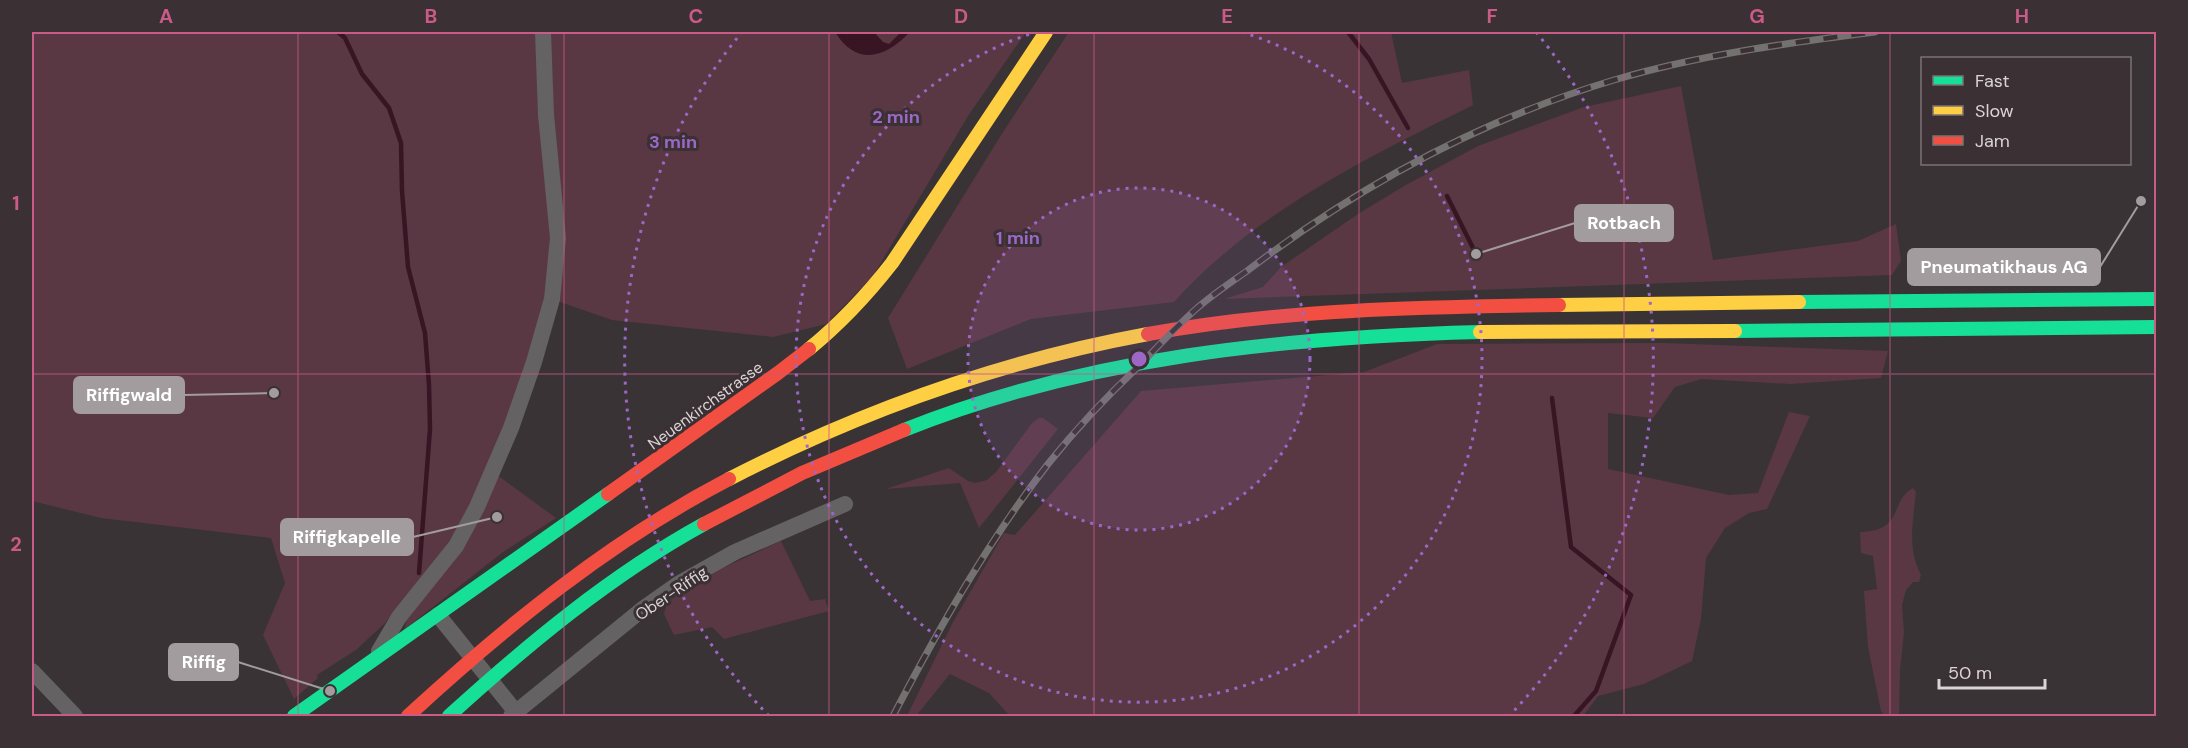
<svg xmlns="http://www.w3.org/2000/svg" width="2188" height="748" viewBox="0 0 2188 748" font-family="'DM Sans',sans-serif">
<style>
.green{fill:#593843}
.water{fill:#371522}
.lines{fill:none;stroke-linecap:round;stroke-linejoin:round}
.stream{stroke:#371522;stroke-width:4.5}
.street{stroke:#646262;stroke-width:16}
.fast{stroke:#16e098;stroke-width:14}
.slow{stroke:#ffcf43;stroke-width:14}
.jam{stroke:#f24e42;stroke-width:14}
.rail-casing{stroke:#747171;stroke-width:7}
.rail{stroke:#3b3134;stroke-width:4.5;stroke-dasharray:14;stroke-linecap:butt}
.grid{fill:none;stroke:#ca5a86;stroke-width:1.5;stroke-opacity:0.55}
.ring{fill:none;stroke:#9c67c7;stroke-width:3;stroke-dasharray:3 6}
.labels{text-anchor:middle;stroke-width:6;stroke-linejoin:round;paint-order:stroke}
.street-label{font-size:16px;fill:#dad4d6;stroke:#3b3134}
.centre{fill:#9c67c7;stroke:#3b3134;stroke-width:3}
.ring-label{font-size:18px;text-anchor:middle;font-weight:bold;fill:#9c67c7;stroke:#3b3134;stroke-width:6;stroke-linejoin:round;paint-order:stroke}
.leader{fill:none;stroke:#a29c9e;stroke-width:2}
.callout-dot{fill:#a29c9e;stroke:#3b3134;stroke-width:2}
.callout{fill:#a29c9e;stroke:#a29c9e;stroke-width:2}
.callout-label{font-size:18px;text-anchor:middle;font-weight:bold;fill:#fff}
.neatline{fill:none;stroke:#ca5a86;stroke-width:2}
.grid-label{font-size:20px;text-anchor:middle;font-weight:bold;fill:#ca5a86}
</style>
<rect width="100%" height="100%" fill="#393335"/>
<g class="green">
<path d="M 32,32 L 540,32 L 552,251 L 548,290 L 507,425 L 454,541 L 385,623 L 356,650 L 317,675 L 318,678 L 294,699 L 263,635 L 285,583 L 271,538 L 101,518 L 32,501 Z"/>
<path d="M 545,32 L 1026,32 L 968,116 L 873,276 L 826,324 L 773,337 L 612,320 L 557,301 Z"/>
<path d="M 1069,32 L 1391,32 L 1402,83 L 1469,70 L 1473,105 C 1367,158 1255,212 1174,302 L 1031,319 L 907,369 L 888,318 L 1003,132 Z"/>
<path d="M 1681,86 L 1713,260 L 1858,241 L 1896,224 L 1901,261 L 1892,275 L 1224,299 L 1263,287 L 1281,267 L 1358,214 L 1404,186 L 1478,146 L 1584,107 Z"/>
<path d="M 1664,343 L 1888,351 L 1881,378 L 1791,384 L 1701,379 L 1675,387 L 1653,418 L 1608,413 L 1608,469 L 1729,495 L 1758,493 L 1789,412 L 1810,416 L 1767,509 L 1749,513 L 1725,528 L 1706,558 L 1701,619 L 1692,661 L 1644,684 L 1598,696 L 1583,716 L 1010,716 L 989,693 L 950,674 L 916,716 L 907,716 L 952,624 L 1004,533 L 1015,535 L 1141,391 L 1364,372 L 1437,344 Z"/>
<path d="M 1039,418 L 1043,418 L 1058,429 L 979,528 L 960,483 L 886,489 L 949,468 L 968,481 L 975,483 L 987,480 L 996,472 L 1032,423 Z"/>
<path d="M 497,475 L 556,518 L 503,552 L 405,629 L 406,616 Z"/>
<path d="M 1913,488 L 1916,492 C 1913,522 1907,548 1921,575 L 1919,582 L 1913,582 L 1906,590 L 1902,605 L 1904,632 L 1900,670 L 1899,716 L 1885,716 L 1881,711 L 1868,647 L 1864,591 L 1877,589 L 1873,556 L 1861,553 L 1860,532 C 1905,531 1889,501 1913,488 Z"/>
<path d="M 781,541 L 810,601 L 825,599 L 829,611 L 724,639 L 712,627 L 674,635 L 664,614 L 667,602 L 723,568 Z"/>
</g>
<path class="water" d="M 835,32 L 874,32 L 883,42 L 889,44 L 901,32 L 910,32 C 885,58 857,67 835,32 Z"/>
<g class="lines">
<g class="stream">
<path d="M 338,32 L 345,38 L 362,74 L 389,108 L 401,143 L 402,191 L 408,267 L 425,333 L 429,385 L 430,429 L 419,573"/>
<path d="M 1348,32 L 1369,59 L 1408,128"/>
<path d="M 1447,196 L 1476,254"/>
<path d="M 1552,398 L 1571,547 L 1631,595 L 1596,691 L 1574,716"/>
</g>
<g class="street">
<path d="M 438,615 L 519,716"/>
<path d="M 379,651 L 399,617 L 456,546 L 477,507 L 511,428 L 534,362 L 552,299 L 558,238 L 546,115 L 543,32"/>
<path d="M 32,671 L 75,716"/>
<path d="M 511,716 L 644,608 L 678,584 L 735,552 L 845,504"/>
</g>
<g class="fast">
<path d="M 1799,302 L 2156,299"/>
<path d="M 1735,331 L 2156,327"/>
<path d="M 904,430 C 1086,357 1285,337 1480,332"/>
<path d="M 294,716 L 608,494"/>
<path d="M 449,716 C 527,645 611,575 704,524"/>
</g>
<g class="slow">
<path d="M 1559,305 L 1799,302"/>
<path d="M 1480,332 L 1735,331"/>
<path d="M 809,349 C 841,323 867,295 892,263 L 1046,32"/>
<path d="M 729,479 C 861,411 1001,361 1148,334"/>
</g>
<g class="jam">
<path d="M 1148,334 C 1283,309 1422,307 1559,305"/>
<path d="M 608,494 L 778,373 L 809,349"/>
<path d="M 704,524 L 802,473 L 904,430"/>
<path d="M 408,716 C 506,626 610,541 729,479"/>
</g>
<defs>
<path id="rail" d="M 893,716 C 939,628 987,543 1048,464 C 1076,429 1106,397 1138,367 C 1157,347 1176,327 1196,309 C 1212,295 1230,283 1247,271 C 1357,187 1480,120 1614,80 C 1699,55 1787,43 1875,32"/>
</defs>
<use href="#rail" class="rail-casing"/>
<use href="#rail" class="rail"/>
</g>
<path class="grid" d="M 298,32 L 298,716M 564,32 L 564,716M 829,32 L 829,716M 1094,32 L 1094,716M 1359,32 L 1359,716M 1624,32 L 1624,716M 1890,32 L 1890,716M 32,374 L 2156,374"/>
<circle cx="1139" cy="359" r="171" fill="#9c67c7" fill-opacity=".12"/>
<g class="ring">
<circle cx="1139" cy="359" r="171"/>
<path d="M1242 32A343 343 0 1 1 1036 32"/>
<path d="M769 716A514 514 0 0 1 742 32M1536 32A514 514 0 0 1 1509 716"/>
</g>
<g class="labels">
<g class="street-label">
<text transform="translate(705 405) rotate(-36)" y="6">Neuenkirchstrasse</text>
<text transform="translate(671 593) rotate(-34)" y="6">Ober-Riffig</text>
</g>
</g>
<circle cx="1139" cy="359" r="9" class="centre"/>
<g class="ring-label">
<text x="896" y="123">2 min</text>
<text x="673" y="148">3 min</text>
<text x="1018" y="244">1 min</text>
</g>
<path class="leader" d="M1476 254L1575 223M2141 201L2100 267M274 393L184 395M497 517L413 537M330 691L238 662"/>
<g class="callout-dot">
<circle cx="1476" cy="254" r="6"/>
<circle cx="2141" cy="201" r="6"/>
<circle cx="274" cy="393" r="6"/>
<circle cx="497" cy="517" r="6"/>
<circle cx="330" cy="691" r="6"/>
</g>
<g class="callout">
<rect x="1575" y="205" width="98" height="36" rx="6"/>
<rect x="1908" y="249" width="192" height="36" rx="6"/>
<rect x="74" y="377" width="110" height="36" rx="6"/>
<rect x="281" y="519" width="132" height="36" rx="6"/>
<rect x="169" y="644" width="69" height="36" rx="6"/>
</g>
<g class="callout-label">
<text x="1624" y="229">Rotbach</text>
<text x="2004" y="273">Pneumatikhaus AG</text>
<text x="129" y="401">Riffigwald</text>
<text x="347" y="543">Riffigkapelle</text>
<text x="204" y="668">Riffig</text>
</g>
<rect width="2188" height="748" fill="none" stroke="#3b3134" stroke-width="66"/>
<rect x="1921" y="57" width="210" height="108" fill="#3b3134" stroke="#7b7275" stroke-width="1.5"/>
<rect x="1933" y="76" width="30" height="9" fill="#16e098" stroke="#7b7275" stroke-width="1.5"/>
<text x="1975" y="87" font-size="18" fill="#dad4d6">Fast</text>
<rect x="1933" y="106" width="30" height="9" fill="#ffcf43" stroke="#7b7275" stroke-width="1.5"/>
<text x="1975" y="117" font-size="18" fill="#dad4d6">Slow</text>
<rect x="1933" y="136" width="30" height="9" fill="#f24e42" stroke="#7b7275" stroke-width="1.5"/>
<text x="1975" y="147" font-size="18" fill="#dad4d6">Jam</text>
<path d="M1939 679v9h106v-9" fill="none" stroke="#dad4d6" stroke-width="3"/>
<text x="1948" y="679" font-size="18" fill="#dad4d6" stroke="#3b3134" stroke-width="4.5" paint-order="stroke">50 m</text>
<rect x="33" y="33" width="2122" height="682" class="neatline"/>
<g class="grid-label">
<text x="166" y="23">A</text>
<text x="431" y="23">B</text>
<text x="696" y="23">C</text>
<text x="961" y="23">D</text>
<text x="1227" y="23">E</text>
<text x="1492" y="23">F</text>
<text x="1757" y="23">G</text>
<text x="2022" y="23">H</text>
<text x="16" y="210">1</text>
<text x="16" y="551">2</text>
</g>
</svg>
